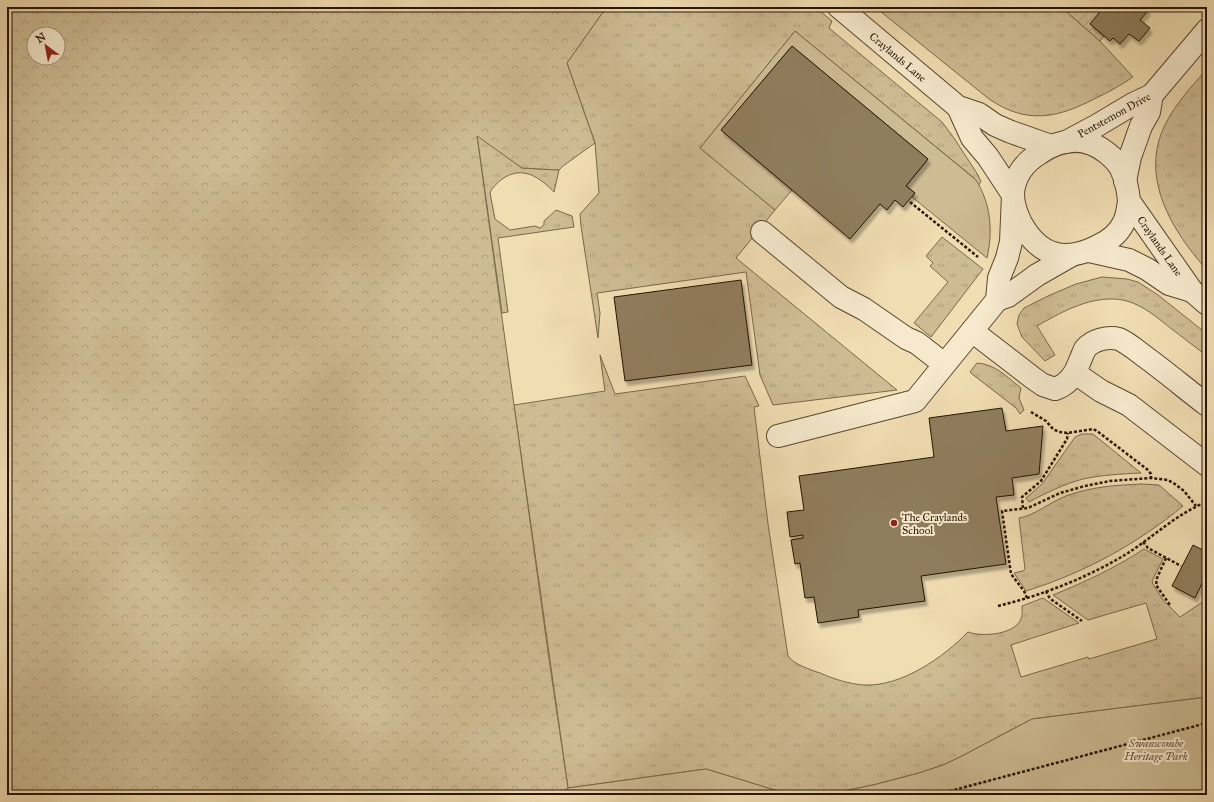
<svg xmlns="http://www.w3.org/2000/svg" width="1214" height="802" viewBox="0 0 1214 802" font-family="'IM FELL Great Primer',serif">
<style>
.grass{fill:url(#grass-tufts);stroke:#7a684a}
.forest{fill:url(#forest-crowns);stroke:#7a684a;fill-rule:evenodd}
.park{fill:#cebb94;stroke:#7a684a}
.garden{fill:url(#garden-furrows);stroke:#7a684a}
.building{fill:#907d5d;stroke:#261400;filter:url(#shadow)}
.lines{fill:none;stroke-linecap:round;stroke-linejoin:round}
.minor-casing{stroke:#59462c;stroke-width:24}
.path{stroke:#261400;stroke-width:2.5;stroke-dasharray:3 2;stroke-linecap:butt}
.minor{stroke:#f6e9cd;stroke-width:22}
.poi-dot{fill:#8f2418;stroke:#f6e9cd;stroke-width:1.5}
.labels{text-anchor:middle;stroke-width:4;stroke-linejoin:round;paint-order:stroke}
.street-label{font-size:11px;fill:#261400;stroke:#f6e9cd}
.poi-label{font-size:11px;fill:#261400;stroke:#f6e9cd;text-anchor:start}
.park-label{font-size:11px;font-style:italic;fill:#614e34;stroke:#f6e9cd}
</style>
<defs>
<pattern id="grass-tufts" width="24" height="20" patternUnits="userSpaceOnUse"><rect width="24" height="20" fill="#cebb94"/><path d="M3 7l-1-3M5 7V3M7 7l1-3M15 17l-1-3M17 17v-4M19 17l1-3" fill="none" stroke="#b1a07e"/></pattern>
<pattern id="forest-crowns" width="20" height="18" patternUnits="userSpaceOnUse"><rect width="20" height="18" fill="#cebb94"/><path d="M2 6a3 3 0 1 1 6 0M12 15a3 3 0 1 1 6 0" fill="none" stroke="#b1a07e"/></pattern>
<pattern id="garden-furrows" width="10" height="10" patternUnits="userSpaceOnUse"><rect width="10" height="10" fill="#cebb94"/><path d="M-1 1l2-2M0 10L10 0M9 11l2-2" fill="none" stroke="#b1a07e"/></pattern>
<filter id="shadow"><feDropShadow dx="2.5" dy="4.5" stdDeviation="1" flood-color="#0004"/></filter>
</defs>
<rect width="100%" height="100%" fill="#f1ddb2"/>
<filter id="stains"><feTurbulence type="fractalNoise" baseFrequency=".005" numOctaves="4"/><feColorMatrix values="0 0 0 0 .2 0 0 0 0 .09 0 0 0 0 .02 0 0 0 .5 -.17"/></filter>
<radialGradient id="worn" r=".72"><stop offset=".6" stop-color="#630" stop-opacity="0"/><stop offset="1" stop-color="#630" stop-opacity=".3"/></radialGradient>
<g class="grass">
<path d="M 616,7 L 815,7 L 832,21 L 829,28 L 942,122 L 954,138 L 978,175 L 981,182 L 978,186 L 974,178 L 795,31 L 700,148 L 775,210 L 736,258 L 897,390 L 773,405 L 760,375 L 746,272 L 597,293 L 600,313 L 598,338 L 581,226 L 580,214 L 599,193 L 595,143 L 567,63 L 603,12 Z"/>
<path d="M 875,7 L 1061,7 L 1100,41 L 1133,77 C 1121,85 1109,92 1096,98 C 1058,118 1027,125 989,99 Z"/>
<path d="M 1207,69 L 1207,270 C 1172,231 1139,177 1165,125 C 1175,104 1192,86 1207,69 Z"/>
<path d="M 477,135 L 522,168 L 559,170 L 554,192 C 539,177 523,165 502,179 C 498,183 492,187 490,193 L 495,219 L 510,230 L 535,226 L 540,228 L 544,225 L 544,221 L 556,210 L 572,216 L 574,227 L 498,238 L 508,312 L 502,313 Z"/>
<path d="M 942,237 L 983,269 L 931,337 L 914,323 L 948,282 L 930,266 L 933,263 L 926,256 Z"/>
<path d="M 1102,277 L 1127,279 L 1138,282 L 1158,295 L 1207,334 L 1207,356 C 1196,347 1184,339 1173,330 C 1155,316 1138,300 1114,299 C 1086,298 1060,313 1037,326 L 1055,355 L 1045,361 L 1022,337 L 1017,324 L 1019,315 L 1024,308 L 1050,295 L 1076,284 Z"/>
<path d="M 600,355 L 615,394 L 745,376 L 759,406 L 754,407 L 768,524 L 788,656 C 793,664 811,670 820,673 C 834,679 849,684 864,685 C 901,687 944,657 968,632 C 981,637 1012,635 1020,621 C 1023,616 1022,611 1022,606 L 1043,598 L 1079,623 L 1011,645 L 1021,677 L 1088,657 L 1089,659 L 1157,639 L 1146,603 L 1088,620 L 1053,595 C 1085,582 1115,568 1144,549 L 1163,559 L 1152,581 L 1153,584 L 1163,600 L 1180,617 L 1207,599 L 1207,697 L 1032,719 L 962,756 L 943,765 L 919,773 L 873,785 L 824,795 L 791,795 L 706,769 L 568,788 L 514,405 L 605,391 Z"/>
<path d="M 977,363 C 995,364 1007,377 1021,388 L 1019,398 L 1024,410 L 1020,414 L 1016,408 L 972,374 L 970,372 Z"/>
<path d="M 1082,434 L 1093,434 L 1141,473 C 1121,474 1102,475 1083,479 C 1064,484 1046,493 1029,502 L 1026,498 L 1042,484 L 1075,437 Z"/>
<path d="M 1142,484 L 1159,485 L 1183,506 C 1137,544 1084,573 1026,591 L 1014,573 L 1023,571 L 1025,569 L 1019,518 C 1034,516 1050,502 1066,496 C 1090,487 1116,485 1142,484 Z"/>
</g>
<path class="forest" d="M 7,7 L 616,7 L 603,12 L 567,63 L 595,143 L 563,166 L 559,170 L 522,168 L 477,136 L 549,659 L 568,788 L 558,795 L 7,795 ZM 34,34 L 58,34 L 58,58 L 34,58 Z"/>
<g class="park">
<path d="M 795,31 L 976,180 C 991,204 993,231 987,258 L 912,197 L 915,193 L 906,186 L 928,159 L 792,46 L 721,130 L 792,190 L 775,210 L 700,148 Z"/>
<path d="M 1207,697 L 1207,795 L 824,795 L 873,785 L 919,773 L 943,765 L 962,756 L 1032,719 Z"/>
<path d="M 706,769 L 791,795 L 558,795 L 568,788 Z"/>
</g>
<path class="garden" d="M 1061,7 L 1104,7 L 1090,24 L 1104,36 L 1100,41 Z"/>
<g class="building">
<path d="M 1104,7 L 1148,7 L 1146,9 L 1148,11 L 1140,20 L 1150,28 L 1139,41 L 1129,34 L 1120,44 L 1113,38 L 1110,41 L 1090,24 Z"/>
<path d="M 792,46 L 928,159 L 906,186 L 915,193 L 903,207 L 895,200 L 887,210 L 880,204 L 850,239 L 721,130 Z"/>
<path d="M 741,280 L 752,365 L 625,381 L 614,297 Z"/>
<path d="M 1002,408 L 1006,431 L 1043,426 L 1039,474 L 1012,478 L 1014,495 L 996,497 L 1006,564 L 921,576 L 925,601 L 858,610 L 859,617 L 818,623 L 814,597 L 805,598 L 800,563 L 795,564 L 791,540 L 803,538 L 803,535 L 790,537 L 787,512 L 804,510 L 799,476 L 934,457 L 929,418 Z"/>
<path d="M 1193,545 L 1207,552 L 1207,573 L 1195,598 L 1172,586 Z"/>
</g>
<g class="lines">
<defs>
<g id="minor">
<path d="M 839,7 L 958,107 L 979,114 L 995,125 L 1011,132 L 1051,146"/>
<path d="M 958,107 L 972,138 L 988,157 L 1013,195 L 1011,242 L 1007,258 L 999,278 L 997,300"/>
<path d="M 1066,142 L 1096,126 L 1133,104 L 1152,95 L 1207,30"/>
<path d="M 1125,181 L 1130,157 L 1141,126 L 1149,112 L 1152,95"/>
<path d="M 1129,201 C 1128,208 1127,216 1124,222 C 1119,233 1109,241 1098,246 C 1065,263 1039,256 1021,223 C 1017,215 1013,204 1013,194 C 1014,176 1025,162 1040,153 C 1062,138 1086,136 1107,153 C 1113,158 1118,162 1121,169 C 1126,179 1128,190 1129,201 L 1192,291 L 1207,304"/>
<path d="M 762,232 L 841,297 L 864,309 L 906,338 L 917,343 L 944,364"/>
<path d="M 1089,251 L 1129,260 L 1147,269 L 1169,284 L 1192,291"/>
<path d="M 972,331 L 1033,378 L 1043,385 L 1055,389 C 1067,385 1075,375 1079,363 C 1081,359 1083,353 1085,349 C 1092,340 1108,336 1119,339 C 1128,343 1136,350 1144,356 C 1166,372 1186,389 1207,405"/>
<path d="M 1075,373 L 1101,391 L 1129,405 L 1207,465"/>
<path d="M 778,436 L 915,401 L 997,300 L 1008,296 L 1037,275 L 1072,255"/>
</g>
</defs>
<use href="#minor" class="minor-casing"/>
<g class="path">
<path d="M 910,202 L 978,257"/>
<path d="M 1031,412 L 1046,421 L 1053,429 L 1059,432 L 1068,433 L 1093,429 L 1097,431 L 1148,470 L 1151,474 L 1151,478"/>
<path d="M 1023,508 L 1022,497 L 1041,481 L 1067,439 L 1068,433"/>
<path d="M 1143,542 L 1148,548 L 1181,566"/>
<path d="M 1166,558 L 1157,578 L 1156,585 L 1170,605"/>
<path d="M 1046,591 L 1049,597 L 1052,600 L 1082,621"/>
<path d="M 1027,598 L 1024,591 L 1011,574 L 1002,511 L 1028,508 L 1060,493 L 1085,486 L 1110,481 L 1151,478 L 1168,480 L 1175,484 L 1184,491 L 1196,506"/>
<path d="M 998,606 C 1043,595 1089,577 1128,553 C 1153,537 1179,512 1207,502"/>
<path d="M 935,795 L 1207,723"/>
</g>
<use href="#minor" class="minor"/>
</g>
<circle class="poi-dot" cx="894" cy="523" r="4"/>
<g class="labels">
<g class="street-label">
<text transform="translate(898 57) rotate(40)" y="4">Craylands Lane</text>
<text transform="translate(1114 115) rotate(-29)" y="4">Pentstemon Drive</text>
<text transform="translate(1160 246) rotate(55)" y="4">Craylands Lane</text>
</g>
<g class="poi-label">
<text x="902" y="521">The Craylands<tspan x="902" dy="13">School</tspan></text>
</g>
<g class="park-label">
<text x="1156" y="747">Swanscombe<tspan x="1156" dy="13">Heritage Park</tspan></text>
</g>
</g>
<rect width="1214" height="802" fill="none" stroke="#f1ddb2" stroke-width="24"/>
<rect x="8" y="8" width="1198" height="786" fill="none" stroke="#261400" stroke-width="2"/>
<rect x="12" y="12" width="1190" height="778" fill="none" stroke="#261400"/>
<g transform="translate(46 46) rotate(328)"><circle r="19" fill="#f6e9cd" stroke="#a3947b"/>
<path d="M0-3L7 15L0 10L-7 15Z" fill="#8f2418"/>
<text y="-6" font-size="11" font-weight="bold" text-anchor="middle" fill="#261400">N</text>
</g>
<rect width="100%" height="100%" filter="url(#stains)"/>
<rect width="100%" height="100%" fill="url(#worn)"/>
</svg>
